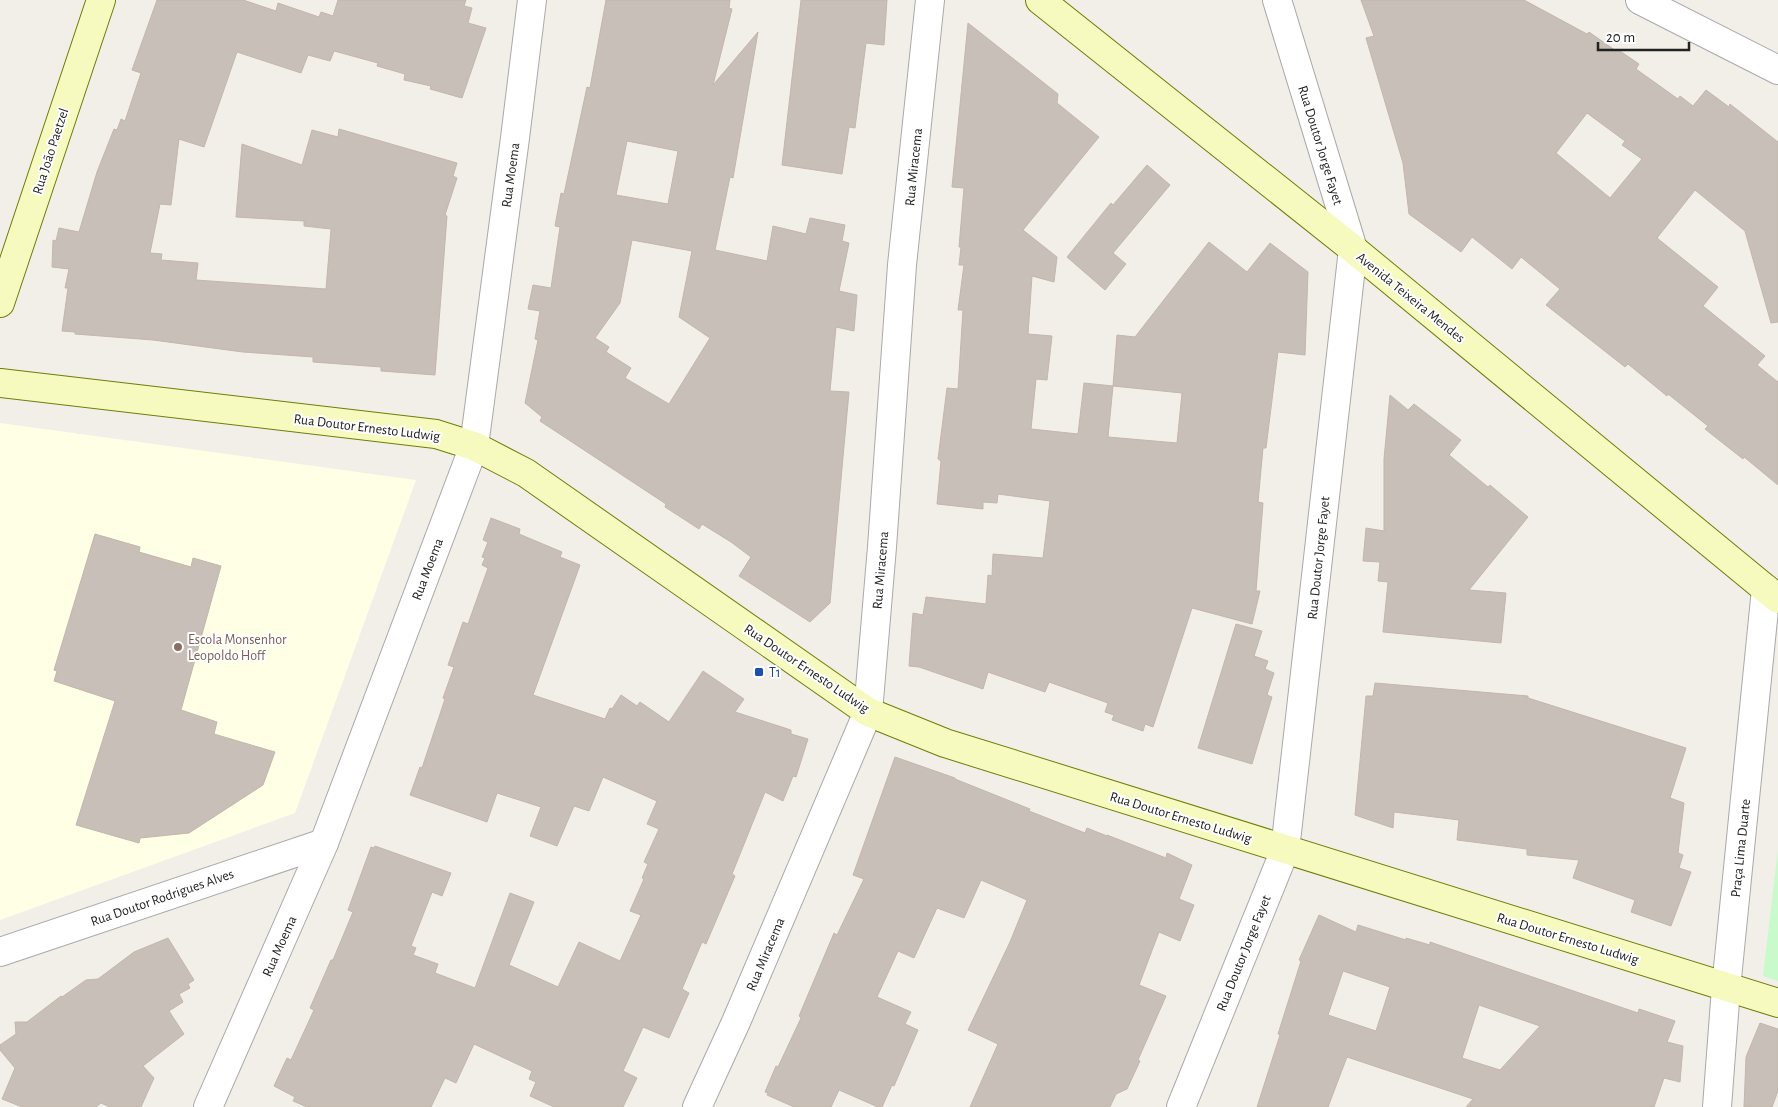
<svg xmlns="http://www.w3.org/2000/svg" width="1778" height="1107" viewBox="0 0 1778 1107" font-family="'Alegreya Sans',sans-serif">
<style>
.education{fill:#ffffe5}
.park{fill:#c8facc}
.building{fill:#c7bfb8;stroke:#c4b6ab;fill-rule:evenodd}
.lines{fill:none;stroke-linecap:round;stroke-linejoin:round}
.street-casing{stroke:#a9a9a9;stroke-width:30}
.secondary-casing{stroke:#707d05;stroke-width:30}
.street{stroke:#fff;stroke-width:28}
.secondary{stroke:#f7fabf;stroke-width:28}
.education-dot{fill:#8d6e63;stroke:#fff;stroke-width:2}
.transit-dot{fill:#1a4fb4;stroke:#fff;stroke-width:2}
.labels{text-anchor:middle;stroke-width:4;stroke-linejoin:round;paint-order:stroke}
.street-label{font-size:14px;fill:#222;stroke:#fff}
.education-label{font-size:14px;fill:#785e54;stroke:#fff;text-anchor:start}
.transit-label{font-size:14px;fill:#164399;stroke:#fff;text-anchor:start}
</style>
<rect width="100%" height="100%" fill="#f2efe9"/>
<path class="education" d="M 0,423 L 416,480 L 295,813 L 0,920 Z"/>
<path class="park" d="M 1778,849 L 1778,981 L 1763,976 Z"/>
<g class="building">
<path d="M 157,0 L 243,0 L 276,11 L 278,3 L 319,17 L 321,12 L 333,16 L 338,0 L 466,0 L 464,6 L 472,8 L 468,23 L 486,28 L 462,98 L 430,89 L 431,86 L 404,80 L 405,74 L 377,66 L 378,63 L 334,51 L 330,61 L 308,55 L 301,73 L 237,52 L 204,147 L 179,139 L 171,205 L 160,204 L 150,253 L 162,254 L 161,260 L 198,263 L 196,280 L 326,289 L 331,229 L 304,226 L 304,221 L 236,217 L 242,144 L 302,165 L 312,130 L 338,137 L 339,129 L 457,163 L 453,176 L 457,178 L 445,215 L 447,216 L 435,375 L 381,371 L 381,367 L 313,362 L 313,357 L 243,352 L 153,340 L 75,334 L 75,332 L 62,331 L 68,288 L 65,288 L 69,269 L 52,267 L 53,240 L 56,241 L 59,228 L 79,232 L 97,172 L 114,129 L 117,130 L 121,119 L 125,121 L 141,73 L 132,70 Z"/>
<path d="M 606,0 L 730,0 L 729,8 L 732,9 L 713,85 L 758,32 L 733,178 L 730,177 L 715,250 L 767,261 L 773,226 L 806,234 L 810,218 L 845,225 L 842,241 L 849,243 L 839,291 L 857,295 L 854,331 L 836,327 L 830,391 L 849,392 L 844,446 L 830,603 L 810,622 L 739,576 L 751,557 L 731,542 L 702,524 L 699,529 L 665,507 L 666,504 L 540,421 L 542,417 L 525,403 L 538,340 L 535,339 L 540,311 L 528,309 L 533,285 L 551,288 L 560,227 L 555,226 L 561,193 L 564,194 L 587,87 L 590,88 ZM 627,141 L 678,151 L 668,204 L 616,195 ZM 632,240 L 692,251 L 679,317 L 710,338 L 669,404 L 625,378 L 631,368 L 606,352 L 609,347 L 595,338 L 620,303 Z"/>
<path d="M 801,0 L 887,0 L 884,45 L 866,43 L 855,128 L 849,127 L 842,174 L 782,165 Z"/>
<path d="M 1361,0 L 1524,0 L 1587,34 L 1589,32 L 1616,51 L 1617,49 L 1639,64 L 1636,69 L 1678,99 L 1680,96 L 1693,106 L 1706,90 L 1729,107 L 1730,104 L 1778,142 L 1778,322 L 1771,323 L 1745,231 L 1695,190 L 1657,238 L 1718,287 L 1703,306 L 1765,356 L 1757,365 L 1778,382 L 1778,485 L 1744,457 L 1743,459 L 1705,429 L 1708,426 L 1668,394 L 1667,396 L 1628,364 L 1625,367 L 1546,305 L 1560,289 L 1521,257 L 1512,269 L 1472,237 L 1461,252 L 1409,214 L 1403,163 L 1366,38 L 1374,36 ZM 1587,113 L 1625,141 L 1622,145 L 1642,159 L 1610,198 L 1556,153 Z"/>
<path d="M 968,23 L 1058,94 L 1057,103 L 1099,137 L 1023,230 L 1057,257 L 1054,282 L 1032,276 L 1028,334 L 1052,336 L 1047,380 L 1036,379 L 1031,429 L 1078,434 L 1084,383 L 1113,386 L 1117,335 L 1135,337 L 1209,242 L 1247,272 L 1270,243 L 1308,272 L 1305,355 L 1278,352 L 1266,448 L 1263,448 L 1258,502 L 1263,503 L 1256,591 L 1260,591 L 1252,624 L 1192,608 L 1153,727 L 1145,724 L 1143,731 L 1112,720 L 1114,715 L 1105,712 L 1108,703 L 1049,682 L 1045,692 L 988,672 L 983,689 L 919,667 L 909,666 L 913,613 L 923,615 L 926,597 L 986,604 L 988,575 L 992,576 L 993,554 L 1043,558 L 1050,501 L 998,494 L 997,503 L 983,502 L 983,509 L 937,504 L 941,461 L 938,459 L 947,388 L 958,389 L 963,310 L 958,310 L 964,265 L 959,265 L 961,247 L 959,247 L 964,188 L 952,187 ZM 1113,386 L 1182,393 L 1177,443 L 1108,437 Z"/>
<path d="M 1147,165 L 1170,185 L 1113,253 L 1126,264 L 1105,290 L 1067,257 L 1111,203 L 1113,205 Z"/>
<path d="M 1390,395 L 1408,410 L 1414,404 L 1461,440 L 1449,455 L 1488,487 L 1490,485 L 1528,517 L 1469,590 L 1506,593 L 1501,643 L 1383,632 L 1388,582 L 1378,581 L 1380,562 L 1363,561 L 1366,528 L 1384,531 L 1384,459 Z"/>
<path d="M 491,518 L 520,529 L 519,534 L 562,552 L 560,557 L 580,565 L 533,695 L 605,719 L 610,708 L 612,709 L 621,695 L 637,706 L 640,702 L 669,722 L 703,671 L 744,699 L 735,712 L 791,730 L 791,734 L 808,739 L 796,777 L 793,776 L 783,801 L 765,792 L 732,874 L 735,876 L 706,944 L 702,942 L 682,989 L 689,993 L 669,1038 L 643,1027 L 623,1071 L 637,1078 L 623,1107 L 554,1107 L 530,1096 L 536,1082 L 529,1079 L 532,1071 L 474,1044 L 456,1083 L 445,1078 L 431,1107 L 307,1107 L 293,1101 L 295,1097 L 274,1086 L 287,1058 L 291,1060 L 314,1010 L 310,1008 L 331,960 L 333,960 L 353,912 L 348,910 L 371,847 L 374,848 L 375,846 L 451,873 L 442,896 L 432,892 L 411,946 L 416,948 L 413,955 L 438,964 L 435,973 L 475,988 L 510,893 L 534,902 L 509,965 L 558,987 L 579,942 L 620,961 L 641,915 L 630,911 L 644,879 L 642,878 L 648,864 L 644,862 L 659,829 L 647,824 L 657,801 L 603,777 L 589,811 L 574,806 L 557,846 L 530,836 L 541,807 L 497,793 L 487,822 L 410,795 L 420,767 L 422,768 L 445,699 L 443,698 L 454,667 L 448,665 L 463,622 L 468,624 L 488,568 L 482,565 L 485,558 L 482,557 L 488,542 L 483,540 Z"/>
<path d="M 95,534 L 140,547 L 139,552 L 191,567 L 193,558 L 221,566 L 181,710 L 217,722 L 214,734 L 275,752 L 263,785 L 189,833 L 140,838 L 139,843 L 76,825 L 115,701 L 54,681 L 57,671 L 54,670 Z"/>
<path d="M 1236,624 L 1262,631 L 1254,656 L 1268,661 L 1265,669 L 1274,673 L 1267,695 L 1272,697 L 1252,764 L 1198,748 Z"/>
<path d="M 1375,683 L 1528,696 L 1528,698 L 1686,748 L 1670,798 L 1684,803 L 1678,853 L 1683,855 L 1679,868 L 1691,872 L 1671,926 L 1631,912 L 1635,900 L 1573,878 L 1579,860 L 1527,855 L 1527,849 L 1457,840 L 1459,820 L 1394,812 L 1393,828 L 1355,815 L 1366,696 L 1373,696 Z"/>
<path d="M 895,757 L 955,778 L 955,779 L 1030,809 L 1029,811 L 1085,833 L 1087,828 L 1107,836 L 1107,835 L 1166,858 L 1167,853 L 1192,865 L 1179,899 L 1194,905 L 1180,941 L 1159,932 L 1139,985 L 1166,996 L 1138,1060 L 1140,1061 L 1127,1089 L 1116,1094 L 1110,1107 L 970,1107 L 998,1044 L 968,1030 L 1010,942 L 1027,900 L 981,880 L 964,918 L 937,908 L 914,958 L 898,951 L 877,997 L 911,1012 L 905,1024 L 918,1030 L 894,1086 L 892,1085 L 882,1107 L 878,1107 L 839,1090 L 831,1107 L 794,1107 L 767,1095 L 768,1093 L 765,1092 L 776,1066 L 778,1067 L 801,1018 L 799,1016 L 834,933 L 837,935 L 864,879 L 853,875 Z"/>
<path d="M 1319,915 L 1356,932 L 1358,925 L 1406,940 L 1406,938 L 1430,945 L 1430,942 L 1638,1013 L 1639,1009 L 1675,1021 L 1667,1042 L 1683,1046 L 1680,1082 L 1664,1078 L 1654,1107 L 1466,1107 L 1473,1099 L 1347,1057 L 1328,1107 L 1257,1107 L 1280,1035 L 1278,1034 L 1301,961 L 1299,960 ZM 1343,971 L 1390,987 L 1376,1031 L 1328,1015 ZM 1479,1005 L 1540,1026 L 1500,1070 L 1462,1058 Z"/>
<path d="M 168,938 L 194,980 L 188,984 L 190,988 L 179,994 L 183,1002 L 169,1011 L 184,1034 L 143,1066 L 154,1078 L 141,1107 L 110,1107 L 101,1103 L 96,1107 L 22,1107 L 2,1099 L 15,1068 L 0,1050 L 0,1045 L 16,1034 L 15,1022 L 27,1022 L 61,996 L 62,997 L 86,980 L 98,979 L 134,952 Z"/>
<path d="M 1760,1023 L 1778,1029 L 1778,1091 L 1772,1107 L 1744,1107 L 1746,1057 Z"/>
</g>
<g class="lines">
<defs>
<g id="street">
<path d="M 1640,0 L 1778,70"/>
<path d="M 0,952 L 324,843"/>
<path d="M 208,1107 L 324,843 L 474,446 L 515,138 L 532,0"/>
<path d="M 697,1107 L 736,1022 L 868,712 L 882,547 L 902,265 L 930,0"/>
<path d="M 1181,1107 L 1285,850 L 1353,249 L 1277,0"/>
<path d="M 1717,1107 L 1726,988 L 1766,589"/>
</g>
<g id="secondary">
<path d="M 1040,0 L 1353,249 L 1778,599"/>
<path d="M 0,303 L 101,0"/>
<path d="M 0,383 L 436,434 L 474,446 L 526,473 L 868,712 L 945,743 L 1778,1003"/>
</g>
</defs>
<use href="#street" class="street-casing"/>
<use href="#secondary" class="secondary-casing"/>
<use href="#street" class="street"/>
<use href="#secondary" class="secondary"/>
</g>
<circle class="education-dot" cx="178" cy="647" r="5"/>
<rect class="transit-dot" x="754" y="667" width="10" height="10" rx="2.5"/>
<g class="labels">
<g class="street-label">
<text transform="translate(1321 145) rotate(73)" y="5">Rua Doutor Jorge Fayet</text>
<text transform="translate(50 151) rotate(-72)" y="5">Rua João Paetzel</text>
<text transform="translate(913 167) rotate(-84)" y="5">Rua Miracema</text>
<text transform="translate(510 175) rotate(-82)" y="5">Rua Moema</text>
<text transform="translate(1411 297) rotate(39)" y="5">Avenida Teixeira Mendes</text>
<text transform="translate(367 427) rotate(7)" y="5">Rua Doutor Ernesto Ludwig</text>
<text transform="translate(1318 558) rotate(-84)" y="5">Rua Doutor Jorge Fayet</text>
<text transform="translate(427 569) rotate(-69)" y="5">Rua Moema</text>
<text transform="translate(880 570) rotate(-85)" y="5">Rua Miracema</text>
<text transform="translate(807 668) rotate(34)" y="5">Rua Doutor Ernesto Ludwig</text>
<text transform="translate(1181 817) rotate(17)" y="5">Rua Doutor Ernesto Ludwig</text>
<text transform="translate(1740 848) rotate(-84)" y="5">Praça Lima Duarte</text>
<text transform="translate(162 897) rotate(-19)" y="5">Rua Doutor Rodrigues Alves</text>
<text transform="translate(1568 938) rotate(17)" y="5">Rua Doutor Ernesto Ludwig</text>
<text transform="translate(279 946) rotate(-66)" y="5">Rua Moema</text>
<text transform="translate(1243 953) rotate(-68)" y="5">Rua Doutor Jorge Fayet</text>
<text transform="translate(765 954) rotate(-67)" y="5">Rua Miracema</text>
</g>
<g class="education-label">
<text x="188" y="644">Escola Monsenhor<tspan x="188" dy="16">Leopoldo Hoff</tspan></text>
</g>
<g class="transit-label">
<text x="769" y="677">T1</text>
</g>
</g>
<path d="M1598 42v8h91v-8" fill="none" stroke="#222222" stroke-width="2.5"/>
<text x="1606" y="42" font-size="15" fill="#222222" stroke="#ffffff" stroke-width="4" paint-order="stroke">20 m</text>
</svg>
